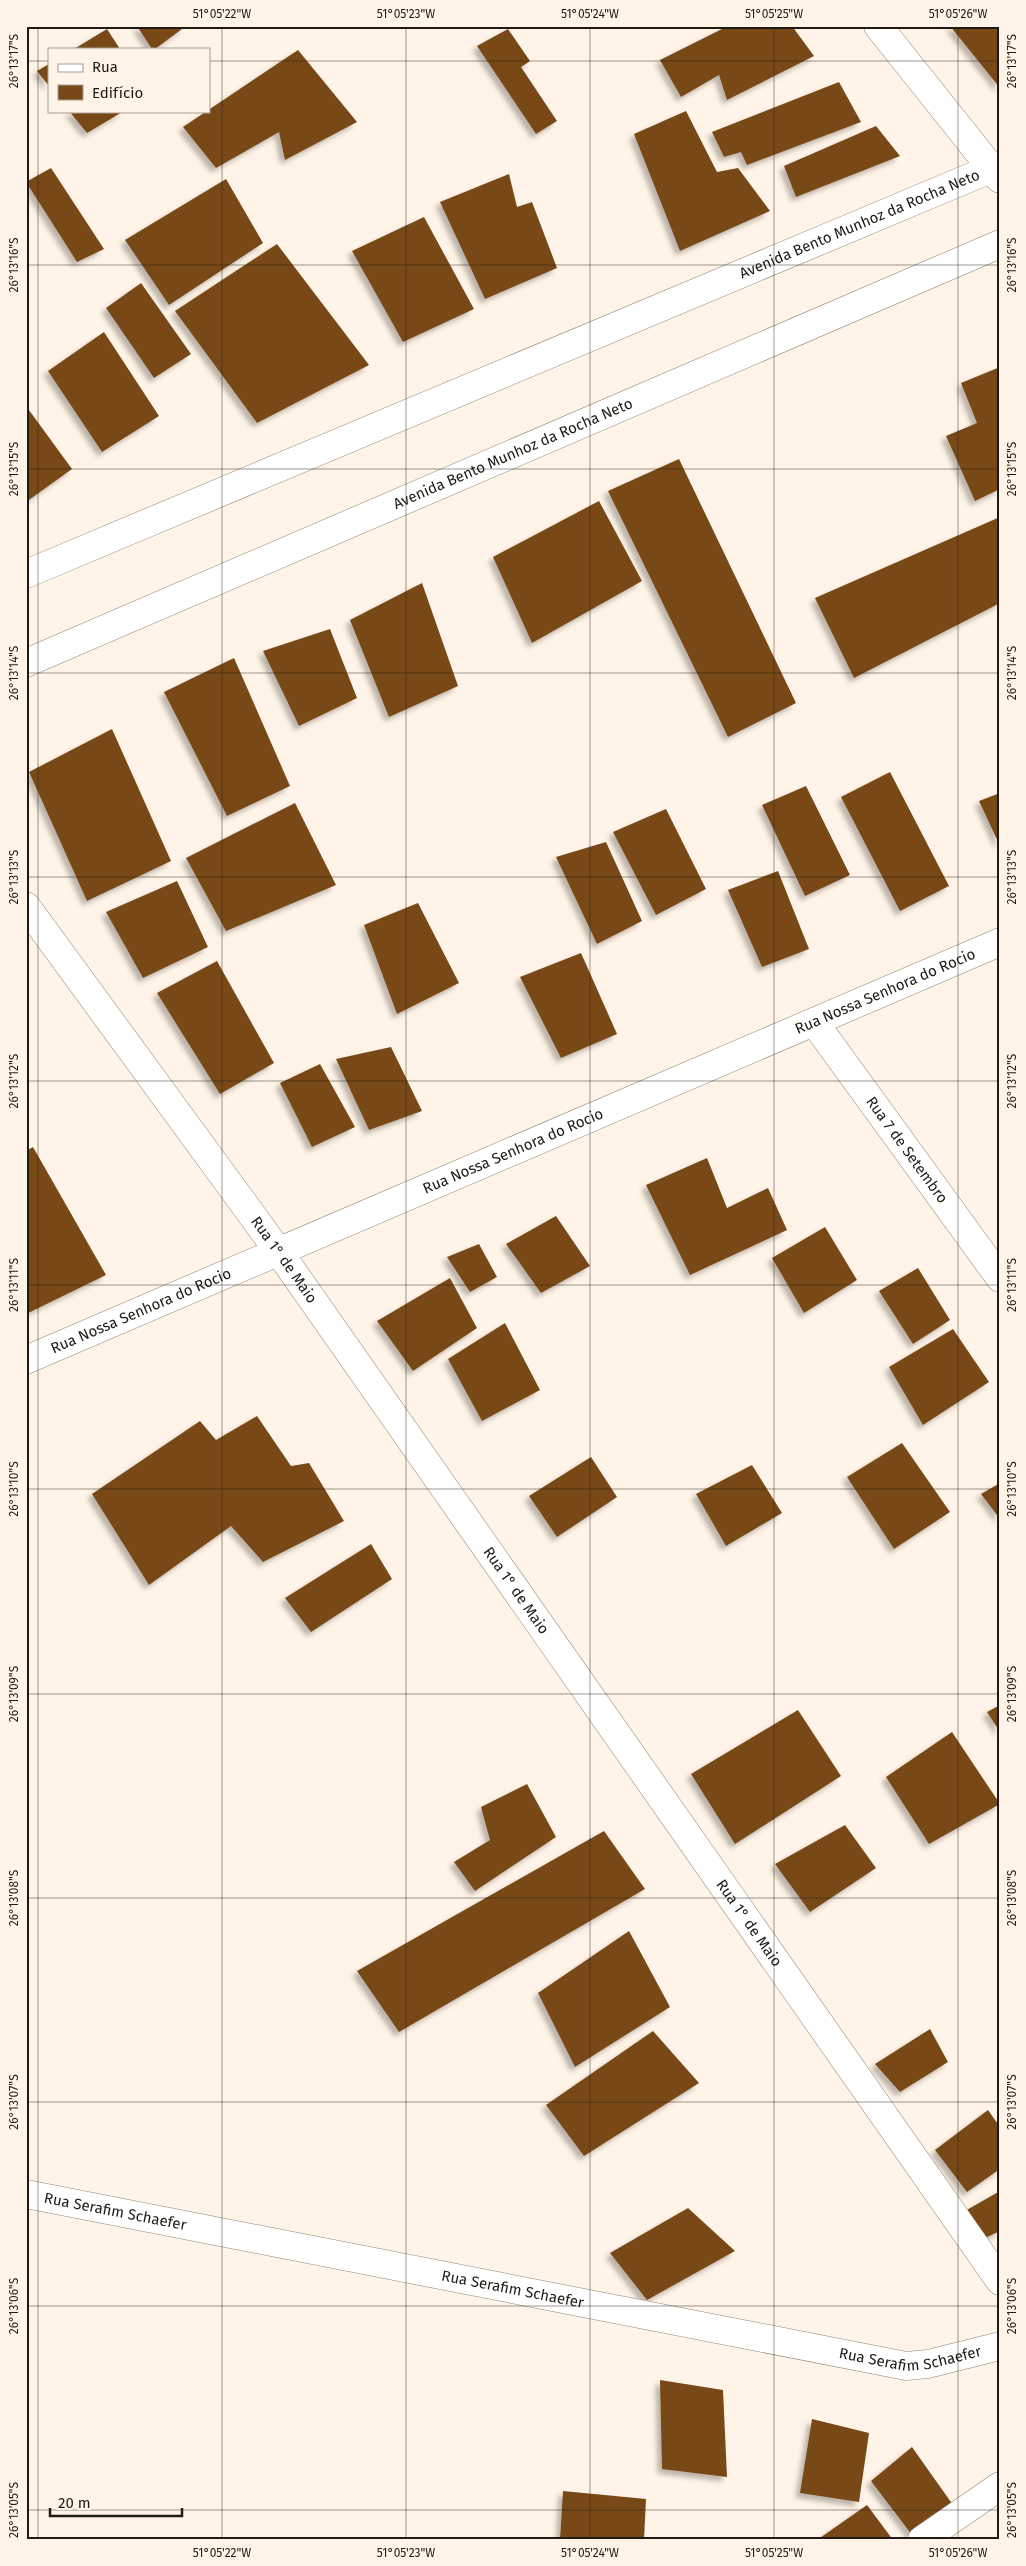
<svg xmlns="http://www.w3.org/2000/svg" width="1026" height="2566" viewBox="0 0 1026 2566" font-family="'Fira Sans',sans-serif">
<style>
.building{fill:#784819;filter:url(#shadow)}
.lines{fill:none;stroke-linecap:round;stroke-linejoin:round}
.minor-casing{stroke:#918576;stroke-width:29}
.secondary-casing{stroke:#918576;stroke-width:29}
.minor{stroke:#fff;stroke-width:28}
.secondary{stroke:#fff;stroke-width:28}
.ticks{fill:none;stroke:#1f1a14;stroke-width:1;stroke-opacity:0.45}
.labels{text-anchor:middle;stroke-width:5;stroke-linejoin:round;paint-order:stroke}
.street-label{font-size:15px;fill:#1f1a14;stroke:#fff4e7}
.neatline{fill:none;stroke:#1f1a14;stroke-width:2}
.ticks-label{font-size:12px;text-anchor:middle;fill:#1f1a14}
</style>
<defs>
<filter id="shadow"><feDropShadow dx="-4.5" dy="4.5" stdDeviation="2.5" flood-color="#0004"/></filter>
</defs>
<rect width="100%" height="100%" fill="#fff4e7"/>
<g class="building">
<path d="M 137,26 L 186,26 L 155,49 L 152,49 Z"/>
<path d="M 728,26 L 792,26 L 814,56 L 727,100 L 719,75 L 681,97 L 660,60 Z"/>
<path d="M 950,26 L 1000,26 L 1000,88 Z"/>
<path d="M 107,29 L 120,49 L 74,49 Z"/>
<path d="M 508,29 L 530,61 L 521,67 L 557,121 L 536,134 L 477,46 Z"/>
<path d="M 298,50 L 357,122 L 285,160 L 279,132 L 216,168 L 183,127 Z"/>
<path d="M 49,64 L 49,86 L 37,71 Z"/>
<path d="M 839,82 L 861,122 L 747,165 L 741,152 L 724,157 L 712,132 Z"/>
<path d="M 69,111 L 124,111 L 87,133 Z"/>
<path d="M 686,111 L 717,172 L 738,168 L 770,211 L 680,251 L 634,134 Z"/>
<path d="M 876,126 L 900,156 L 796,197 L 784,166 Z"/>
<path d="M 51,168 L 104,249 L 77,262 L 26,182 Z"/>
<path d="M 509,174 L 517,207 L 532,202 L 557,268 L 485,299 L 440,202 Z"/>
<path d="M 226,179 L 263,243 L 169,305 L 125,240 Z"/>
<path d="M 424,217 L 474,309 L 403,342 L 352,251 Z"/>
<path d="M 277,244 L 369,365 L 257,423 L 175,311 Z"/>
<path d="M 141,283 L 191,354 L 154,378 L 106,308 Z"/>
<path d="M 104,332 L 159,416 L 102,452 L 48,371 Z"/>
<path d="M 1000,367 L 1000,489 L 975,501 L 946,436 L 977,423 L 961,383 Z"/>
<path d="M 26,406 L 72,469 L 26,502 Z"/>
<path d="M 679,459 L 796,703 L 728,737 L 608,491 Z"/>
<path d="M 599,501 L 642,581 L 532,643 L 493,557 Z"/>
<path d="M 1000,517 L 1000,603 L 854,678 L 815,598 Z"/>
<path d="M 422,583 L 458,686 L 389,717 L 350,620 Z"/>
<path d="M 330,629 L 357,698 L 299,726 L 263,651 Z"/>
<path d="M 234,658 L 290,786 L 227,816 L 164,692 Z"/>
<path d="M 112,729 L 171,861 L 87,901 L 29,772 Z"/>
<path d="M 890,772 L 949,886 L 900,911 L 841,797 Z"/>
<path d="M 806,786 L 850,875 L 805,896 L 762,805 Z"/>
<path d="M 1000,793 L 1000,846 L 979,801 Z"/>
<path d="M 295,803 L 336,885 L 226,931 L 186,858 Z"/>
<path d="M 666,809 L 706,889 L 656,915 L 613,832 Z"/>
<path d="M 606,842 L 642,921 L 597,944 L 556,857 Z"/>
<path d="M 778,871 L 809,949 L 762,967 L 728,890 Z"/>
<path d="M 177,881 L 208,947 L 143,978 L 106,912 Z"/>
<path d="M 418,903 L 459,983 L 397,1014 L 364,925 Z"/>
<path d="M 581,953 L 617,1034 L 561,1058 L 520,977 Z"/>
<path d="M 217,961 L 274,1063 L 220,1094 L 157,993 Z"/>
<path d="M 391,1047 L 422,1111 L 369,1130 L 336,1059 Z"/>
<path d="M 320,1064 L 355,1127 L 312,1147 L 280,1083 Z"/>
<path d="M 33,1147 L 106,1275 L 26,1314 L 26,1151 Z"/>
<path d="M 707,1158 L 727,1208 L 768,1188 L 787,1230 L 690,1275 L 646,1185 Z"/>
<path d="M 556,1216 L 590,1266 L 541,1293 L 506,1244 Z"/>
<path d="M 825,1227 L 857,1280 L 804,1313 L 772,1258 Z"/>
<path d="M 479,1244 L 497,1277 L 470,1292 L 447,1257 Z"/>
<path d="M 918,1268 L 950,1320 L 913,1344 L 879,1291 Z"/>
<path d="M 450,1278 L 477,1328 L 413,1371 L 377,1321 Z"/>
<path d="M 505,1323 L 540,1390 L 482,1421 L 448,1359 Z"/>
<path d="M 953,1329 L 989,1382 L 923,1425 L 889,1367 Z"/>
<path d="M 257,1416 L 291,1466 L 309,1463 L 344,1521 L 263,1562 L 231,1526 L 149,1585 L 92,1494 L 200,1421 L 216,1440 Z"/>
<path d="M 902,1443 L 950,1512 L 894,1549 L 847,1477 Z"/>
<path d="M 591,1457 L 617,1497 L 557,1537 L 529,1496 Z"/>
<path d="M 752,1465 L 782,1513 L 726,1546 L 696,1494 Z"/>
<path d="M 1000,1483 L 1000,1519 L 981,1494 Z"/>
<path d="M 371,1544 L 392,1579 L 311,1632 L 285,1598 Z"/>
<path d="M 1000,1705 L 1000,1732 L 987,1712 Z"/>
<path d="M 798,1710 L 841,1776 L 735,1844 L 691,1774 Z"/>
<path d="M 952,1732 L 1000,1804 L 929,1844 L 886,1777 Z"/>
<path d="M 527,1784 L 556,1837 L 475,1891 L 454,1862 L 490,1840 L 481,1807 Z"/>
<path d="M 845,1825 L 876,1868 L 810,1912 L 775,1864 Z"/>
<path d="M 604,1831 L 645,1889 L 399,2032 L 357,1971 Z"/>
<path d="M 629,1931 L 670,2007 L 575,2067 L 538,1993 Z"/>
<path d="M 930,2029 L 948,2062 L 900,2092 L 875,2064 Z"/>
<path d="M 653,2031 L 699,2083 L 584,2156 L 546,2105 Z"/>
<path d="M 988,2110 L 1000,2127 L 1000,2169 L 967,2192 L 935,2150 Z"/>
<path d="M 1000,2191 L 1000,2231 L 985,2238 L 965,2211 Z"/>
<path d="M 688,2208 L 735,2251 L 647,2300 L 610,2253 Z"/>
<path d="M 660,2380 L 723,2390 L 727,2477 L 662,2469 Z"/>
<path d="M 812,2419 L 869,2433 L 859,2502 L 800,2493 Z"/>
<path d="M 912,2447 L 953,2505 L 912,2535 L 871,2481 Z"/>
<path d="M 563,2491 L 646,2499 L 644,2540 L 560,2540 Z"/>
<path d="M 867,2505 L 893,2540 L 817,2540 Z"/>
</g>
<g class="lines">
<defs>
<g id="minor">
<path d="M 878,26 L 1000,179"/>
<path id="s1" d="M 26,906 L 279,1252 L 1000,2281"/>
<path id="s2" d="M 814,1022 L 1000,1278"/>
<path id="s3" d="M 26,1360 L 1000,942"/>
<path id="s4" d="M 26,2194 L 906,2366 L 928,2364 L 1000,2346"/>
<path d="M 922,2540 L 1000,2486"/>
</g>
<g id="secondary">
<path id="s5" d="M 26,574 L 1000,165"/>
<path id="s6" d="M 26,663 L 1000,244"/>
</g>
</defs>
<use href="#minor" class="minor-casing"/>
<use href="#secondary" class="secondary-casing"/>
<use href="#minor" class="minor"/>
<use href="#secondary" class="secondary"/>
</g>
<path class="ticks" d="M 38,26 L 38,2540M 222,26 L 222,2540M 406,26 L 406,2540M 590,26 L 590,2540M 774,26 L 774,2540M 958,26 L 958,2540M 26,61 L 49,61M 209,61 L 1000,61M 26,265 L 1000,265M 26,469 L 1000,469M 26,673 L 1000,673M 26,877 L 1000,877M 26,1081 L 1000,1081M 26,1285 L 1000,1285M 26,1489 L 1000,1489M 26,1694 L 1000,1694M 26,1898 L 1000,1898M 26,2102 L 1000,2102M 26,2306 L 1000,2306M 26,2510 L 1000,2510"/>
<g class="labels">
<g class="street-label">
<text dy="5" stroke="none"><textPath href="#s5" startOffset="904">Avenida Bento Munhoz da Rocha Neto</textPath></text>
<text dy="5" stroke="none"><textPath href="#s6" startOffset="530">Avenida Bento Munhoz da Rocha Neto</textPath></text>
<text dy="5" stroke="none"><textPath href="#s3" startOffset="935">Rua Nossa Senhora do Rocio</textPath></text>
<text dy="5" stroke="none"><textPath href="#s2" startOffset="158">Rua 7 de Setembro</textPath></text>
<text dy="5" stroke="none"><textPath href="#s3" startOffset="530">Rua Nossa Senhora do Rocio</textPath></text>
<text dy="5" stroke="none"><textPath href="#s1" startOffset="438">Rua 1° de Maio</textPath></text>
<text dy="5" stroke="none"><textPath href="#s3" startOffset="125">Rua Nossa Senhora do Rocio</textPath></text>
<text dy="5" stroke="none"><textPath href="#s1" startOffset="842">Rua 1° de Maio</textPath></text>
<text dy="5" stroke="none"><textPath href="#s1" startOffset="1248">Rua 1° de Maio</textPath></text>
<text dy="5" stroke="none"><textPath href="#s4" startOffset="91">Rua Serafim Schaefer</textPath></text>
<text dy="5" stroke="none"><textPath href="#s4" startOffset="496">Rua Serafim Schaefer</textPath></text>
<text dy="5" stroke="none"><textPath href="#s4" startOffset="901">Rua Serafim Schaefer</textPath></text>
</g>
</g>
<rect width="1026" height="2566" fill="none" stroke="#fff4e7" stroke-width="55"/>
<rect x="48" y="48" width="162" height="65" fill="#fff4e7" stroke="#a59d93"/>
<rect x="58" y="64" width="25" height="8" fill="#ffffff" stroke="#a59d93"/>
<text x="92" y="72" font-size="15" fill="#1f1a14">Rua</text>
<rect x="58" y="85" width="25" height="15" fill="#784819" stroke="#a59d93"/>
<text x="92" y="98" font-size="15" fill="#1f1a14">Edifício</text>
<path d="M50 2508v8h132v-8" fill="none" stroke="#1f1a14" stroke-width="2.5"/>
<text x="58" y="2508" font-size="15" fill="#1f1a14" stroke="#fff4e7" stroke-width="4" paint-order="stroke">20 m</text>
<rect x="28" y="28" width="970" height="2510" class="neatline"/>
<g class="ticks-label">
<text x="222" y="18">51°05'22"W</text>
<text x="406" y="18">51°05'23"W</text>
<text x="590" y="18">51°05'24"W</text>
<text x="774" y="18">51°05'25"W</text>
<text x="958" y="18">51°05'26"W</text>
<text transform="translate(1012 61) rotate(-90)" y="4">26°13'17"S</text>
<text transform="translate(14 61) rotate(-90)" y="4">26°13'17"S</text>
<text transform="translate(1012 265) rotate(-90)" y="4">26°13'16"S</text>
<text transform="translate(14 265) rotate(-90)" y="4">26°13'16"S</text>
<text transform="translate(1012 469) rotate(-90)" y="4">26°13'15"S</text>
<text transform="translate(14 469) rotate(-90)" y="4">26°13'15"S</text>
<text transform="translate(14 673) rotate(-90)" y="4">26°13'14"S</text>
<text transform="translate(1012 673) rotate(-90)" y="4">26°13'14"S</text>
<text transform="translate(1012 877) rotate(-90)" y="4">26°13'13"S</text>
<text transform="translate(14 877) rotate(-90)" y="4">26°13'13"S</text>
<text transform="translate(1012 1081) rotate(-90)" y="4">26°13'12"S</text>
<text transform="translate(14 1081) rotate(-90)" y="4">26°13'12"S</text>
<text transform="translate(14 1285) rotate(-90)" y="4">26°13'11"S</text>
<text transform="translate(1012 1285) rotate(-90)" y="4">26°13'11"S</text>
<text transform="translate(14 1489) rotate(-90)" y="4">26°13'10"S</text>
<text transform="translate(1012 1489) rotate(-90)" y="4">26°13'10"S</text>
<text transform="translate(14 1694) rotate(-90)" y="4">26°13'09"S</text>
<text transform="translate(1012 1694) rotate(-90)" y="4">26°13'09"S</text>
<text transform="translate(1012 1898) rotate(-90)" y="4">26°13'08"S</text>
<text transform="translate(14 1898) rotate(-90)" y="4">26°13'08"S</text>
<text transform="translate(14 2102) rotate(-90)" y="4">26°13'07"S</text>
<text transform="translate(1012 2102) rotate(-90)" y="4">26°13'07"S</text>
<text transform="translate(1012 2306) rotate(-90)" y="4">26°13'06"S</text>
<text transform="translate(14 2306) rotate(-90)" y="4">26°13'06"S</text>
<text transform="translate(1012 2510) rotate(-90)" y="4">26°13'05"S</text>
<text transform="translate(14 2510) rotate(-90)" y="4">26°13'05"S</text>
<text x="222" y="2557">51°05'22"W</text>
<text x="406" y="2557">51°05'23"W</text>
<text x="590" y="2557">51°05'24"W</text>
<text x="774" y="2557">51°05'25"W</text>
<text x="958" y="2557">51°05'26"W</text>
</g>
</svg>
